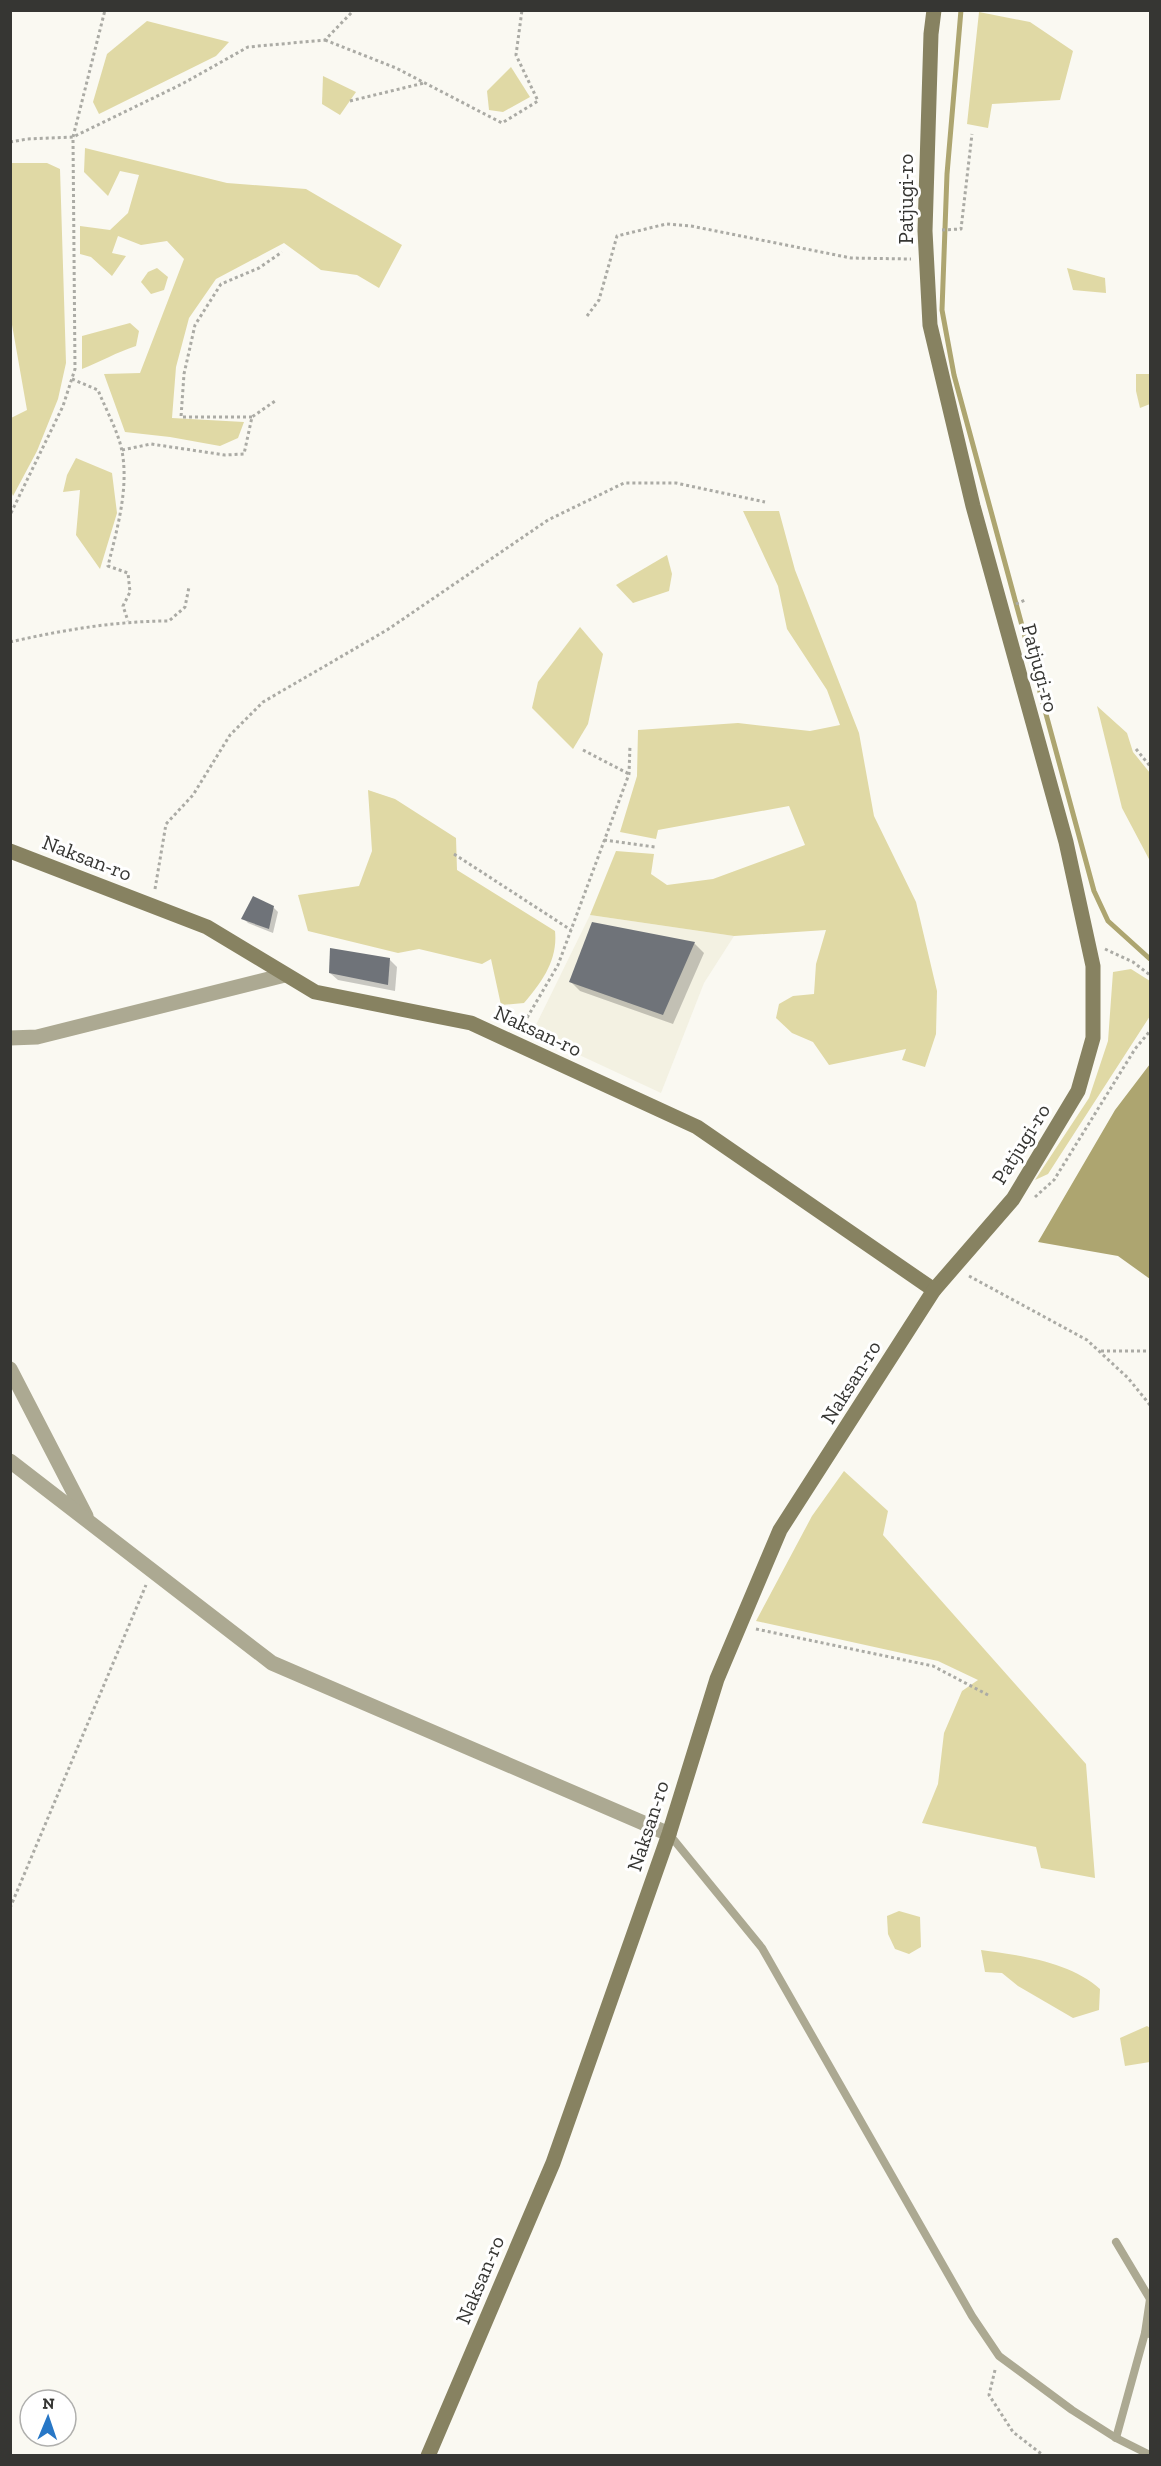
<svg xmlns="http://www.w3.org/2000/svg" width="1161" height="2466" viewBox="0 0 1161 2466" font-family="'Zilla Slab',serif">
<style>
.built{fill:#f3f1e2}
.green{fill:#e0d9a5}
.water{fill:#ada570}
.shadow{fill:#0003}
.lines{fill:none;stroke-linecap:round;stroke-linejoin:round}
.stream{stroke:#ada570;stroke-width:5}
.building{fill:#6f7379}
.path{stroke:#ababa5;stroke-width:3;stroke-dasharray:3 3;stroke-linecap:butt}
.lane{stroke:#aca992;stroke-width:8}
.street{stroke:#aca992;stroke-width:15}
.secondary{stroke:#878261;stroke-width:15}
.labels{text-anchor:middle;stroke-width:6;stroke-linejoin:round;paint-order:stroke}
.street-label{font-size:21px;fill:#363633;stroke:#fff}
</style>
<rect width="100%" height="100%" fill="#faf9f2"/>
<path class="built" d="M 590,915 L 734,936 L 704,983 L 661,1093 L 532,1033 Z"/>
<g class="green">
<path d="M 979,12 L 1030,22 L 1073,51 L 1060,100 L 992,104 L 988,128 L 967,124 Z"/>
<path d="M 147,21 L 229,42 L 216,56 L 99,114 L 93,102 L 107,54 Z"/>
<path d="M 511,67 L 530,97 L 503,112 L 489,110 L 487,91 Z"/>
<path d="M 323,76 L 356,92 L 340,115 L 322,104 Z"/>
<path d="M 85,148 L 227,183 L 306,189 L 402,245 L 379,288 L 357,275 L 321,270 L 284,243 L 216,279 L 189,318 L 176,367 L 172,418 L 244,422 L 238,438 L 220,446 L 170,437 L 125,432 L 104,374 L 140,373 L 184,259 L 167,241 L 141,245 L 118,236 L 112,253 L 126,256 L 112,276 L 91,257 L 80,254 L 80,226 L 110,230 L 128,213 L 139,175 L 120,171 L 108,196 L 84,172 Z"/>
<path d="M 11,163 L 47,163 L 60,169 L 66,363 L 58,399 L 37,451 L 13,496 L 10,488 L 11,418 L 27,410 L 11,319 Z"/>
<path d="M 157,268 L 168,277 L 164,290 L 151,294 L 141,282 L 148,272 Z"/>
<path d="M 1067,268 L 1105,278 L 1106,293 L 1073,290 Z"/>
<path d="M 130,323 L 139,331 L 136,346 C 117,352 100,362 82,369 L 82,336 Z"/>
<path d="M 1136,374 L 1150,374 L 1150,404 L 1140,408 L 1136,391 Z"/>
<path d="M 76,458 L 112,473 L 117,513 L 100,569 L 76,535 L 80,490 L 63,492 L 67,475 Z"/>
<path d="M 743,511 L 779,511 L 795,570 L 859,733 L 874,816 L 916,902 L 937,991 L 936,1034 L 925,1067 L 902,1060 L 906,1049 L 829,1065 L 813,1042 L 792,1033 L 776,1018 L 779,1004 L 793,996 L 814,994 L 816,964 L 826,930 L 734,936 L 590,915 L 616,851 L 654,854 L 651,874 L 667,885 L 713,879 L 805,845 L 789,806 L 658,830 L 656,839 L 620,832 L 637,776 L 638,730 L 738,723 L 810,731 L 840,725 L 827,690 L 787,629 L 778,586 Z"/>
<path d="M 667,555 L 672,574 L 669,591 L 633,603 L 616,585 Z"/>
<path d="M 580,627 L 603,654 L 588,724 L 573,749 L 532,708 L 538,682 Z"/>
<path d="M 1097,706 L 1127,733 L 1133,752 L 1150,773 L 1150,861 L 1122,808 Z"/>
<path d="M 368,790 L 395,799 L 456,838 L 457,870 L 555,931 C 558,960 542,982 524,1003 L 501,1005 L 491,959 L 482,964 L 419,949 L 398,953 L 308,931 L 298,895 L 359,886 L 372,851 Z"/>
<path d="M 1131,969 L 1150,981 L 1150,1016 L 1048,1174 L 1035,1180 L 1089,1098 L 1108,1041 L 1113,972 Z"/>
<path d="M 844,1471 L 888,1511 L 883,1535 L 1086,1764 L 1095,1878 L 1041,1868 L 1036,1847 L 922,1823 L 938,1784 L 944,1733 L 962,1691 L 978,1680 L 938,1661 L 756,1621 L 812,1516 Z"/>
<path d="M 899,1911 L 920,1917 L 921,1947 L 909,1954 L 895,1949 L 888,1934 L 887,1916 Z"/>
<path d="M 981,1950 C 1019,1955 1071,1962 1100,1989 L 1099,2010 L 1073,2018 L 1018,1986 L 1002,1973 L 985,1972 Z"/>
<path d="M 1147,2026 L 1150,2028 L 1150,2062 L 1125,2066 L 1120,2038 Z"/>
</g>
<path class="water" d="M 1150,1064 L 1150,1279 L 1118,1256 L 1038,1242 L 1115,1110 Z"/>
<g class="shadow">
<path d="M 274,908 L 278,912 L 273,933 L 248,923 L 243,918 Z"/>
<path d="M 694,943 L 704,953 L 673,1024 L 580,991 L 570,981 Z"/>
<path d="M 389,959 L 397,967 L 395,991 L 338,980 L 330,973 Z"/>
</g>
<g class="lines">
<path class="stream" d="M 961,10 L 947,174 L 942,310 L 954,375 L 1094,891 L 1108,921 L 1150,959"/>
</g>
<g class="building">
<path d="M 253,896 L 274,906 L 269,929 L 241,919 Z"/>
<path d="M 592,922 L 695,942 L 663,1015 L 569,982 Z"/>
<path d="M 330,948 L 390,958 L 388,985 L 329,973 Z"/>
</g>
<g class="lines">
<g class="path">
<path d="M 325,40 L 396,68 L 502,123 L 538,101 L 516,55 L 522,10"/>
<path d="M 350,101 L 424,83"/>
<path d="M 10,142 L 27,139 L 73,137 L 182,84 L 248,47 L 325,40 L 354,10"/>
<path d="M 942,230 L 961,229 L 972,134"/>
<path d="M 587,316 L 599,300 L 617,236 L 666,224 L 691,226 L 851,258 L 911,259"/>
<path d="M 72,379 L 98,390 C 106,410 118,431 122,451 C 129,489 117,529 108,566 L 128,573 L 130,592 L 123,606 L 128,621"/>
<path d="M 252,417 L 181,417 L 184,374 L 195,325 L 221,284 L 259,268 L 282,252"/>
<path d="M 122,450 L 151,444 L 225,455 L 244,454 L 252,417 L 275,401"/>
<path d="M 10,519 L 11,513 L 63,406 L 75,369 L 73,137 L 105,10"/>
<path d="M 1016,604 L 1025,600"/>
<path d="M 10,642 C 63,630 115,621 169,621 L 185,607 L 189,587"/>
<path d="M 1136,749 L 1150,766"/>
<path d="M 583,750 L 629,774"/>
<path d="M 604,840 L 655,847"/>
<path d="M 454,854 L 571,930"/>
<path d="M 155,889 L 166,824 L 193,795 L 230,735 L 263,702 L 387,630 L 548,520 L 624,483 L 676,483 L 765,502"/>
<path d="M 1105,949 L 1133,962 L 1150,975"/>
<path d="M 521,1028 L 558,965 L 629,774 L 630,745"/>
<path d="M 1035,1197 L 1054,1180 L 1135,1049 L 1150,1031"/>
<path d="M 969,1276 L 1087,1340 L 1128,1378 L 1150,1405"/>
<path d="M 1101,1351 L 1150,1351"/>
<path d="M 756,1629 L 933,1666 L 990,1696"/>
<path d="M 10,1908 L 146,1585"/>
<path d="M 995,2370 L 989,2395 L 1013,2432 L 1044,2456"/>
</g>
<g class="lane">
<path d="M 669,1834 L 762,1948 L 972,2316 L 999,2356 L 1072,2410 L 1116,2438 L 1150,2455"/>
<path d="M 1116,2242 L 1150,2299"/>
<path d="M 1145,2333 L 1150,2299"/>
<path d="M 1116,2438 L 1145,2333 L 1150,2334"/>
</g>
<g class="street">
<path d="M 10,1038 L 37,1037 L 285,975"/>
<path d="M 10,1369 L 86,1516"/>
<path d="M 10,1461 L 272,1663 L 669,1834"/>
</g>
<g class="secondary">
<path d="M 10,851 L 207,927 L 315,992 L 471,1023 L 697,1127 L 934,1290"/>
<path d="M 428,2456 L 553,2163 L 669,1834 L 717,1679 L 780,1530 L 934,1290 L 1013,1199 L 1078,1091 L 1093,1038 L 1093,966 L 1066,842 L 973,506 L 930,325 L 925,231 L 931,34 L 934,10"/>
</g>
</g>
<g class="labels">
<g class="street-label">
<text transform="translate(906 199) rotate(-90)" y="7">Patjugi-ro</text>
<text transform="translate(1040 668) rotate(75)" y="7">Patjugi-ro</text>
<text transform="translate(87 858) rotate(21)" y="7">Naksan-ro</text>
<text transform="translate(538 1031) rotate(25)" y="7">Naksan-ro</text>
<text transform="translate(1021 1144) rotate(-58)" y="7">Patjugi-ro</text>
<text transform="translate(851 1382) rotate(-58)" y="7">Naksan-ro</text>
<text transform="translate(648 1826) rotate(-72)" y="7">Naksan-ro</text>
<text transform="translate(480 2280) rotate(-67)" y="7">Naksan-ro</text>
</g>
</g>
<rect width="1161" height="2466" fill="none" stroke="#363633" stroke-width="24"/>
<g transform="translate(48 2418) rotate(2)"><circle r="28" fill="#ffffff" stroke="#afafad" stroke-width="1.5"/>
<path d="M0-4.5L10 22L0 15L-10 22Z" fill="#2877c6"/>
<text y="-9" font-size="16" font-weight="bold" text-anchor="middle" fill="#363633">N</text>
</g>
</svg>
